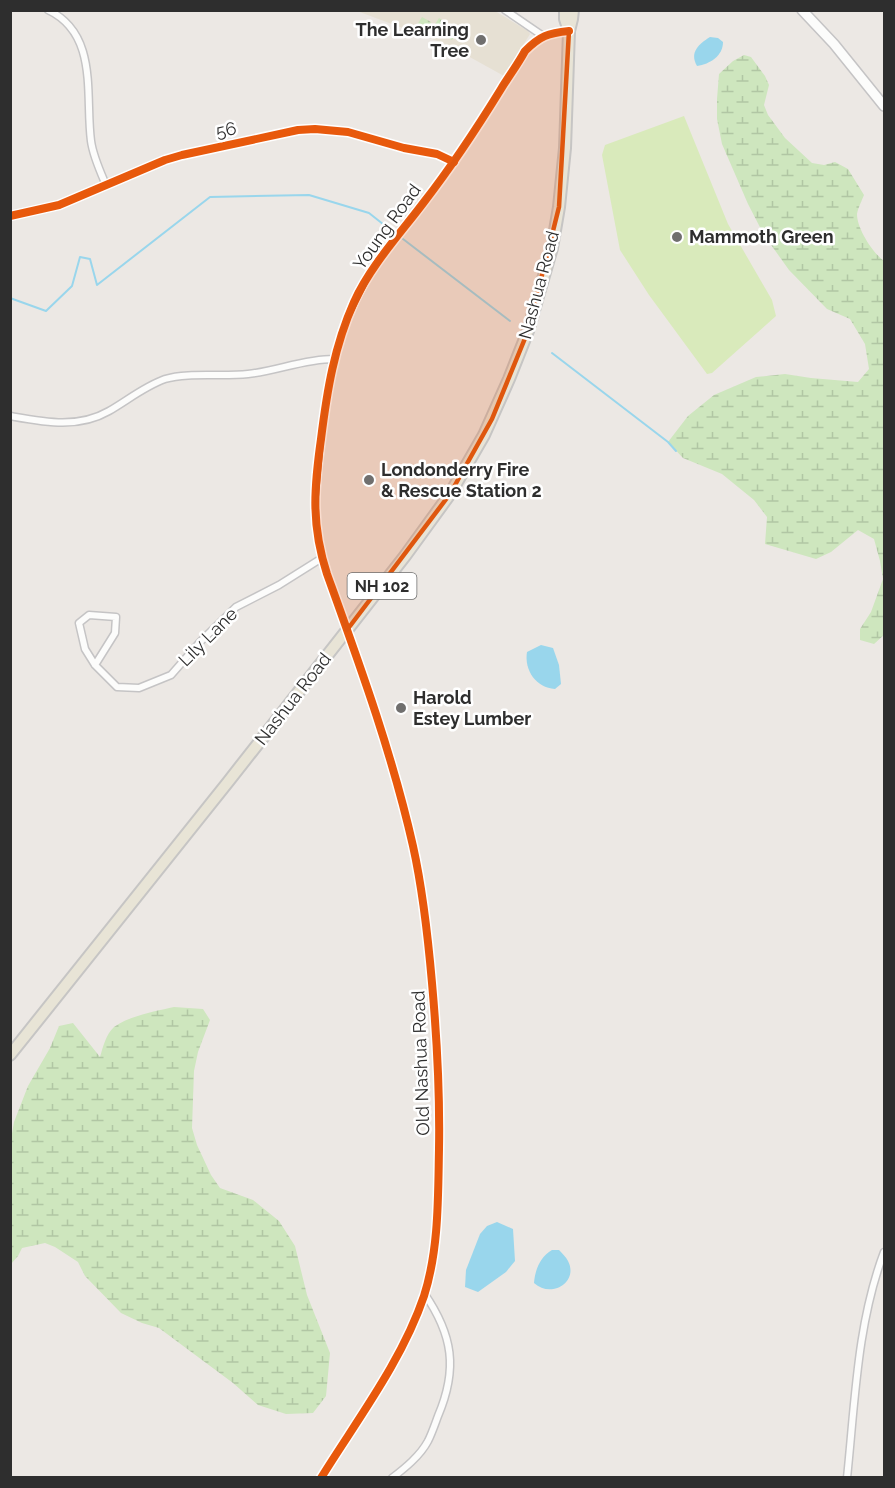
<svg xmlns="http://www.w3.org/2000/svg" width="895" height="1488" viewBox="0 0 895 1488" font-family="Raleway,sans-serif">
<style>
.education{fill:#e6e0d3}
.wetland{fill:url(#wetland-marsh)}
.park{fill:url(#park-dots)}
.pitch{fill:#d9eabb}
.water{fill:#99d6ec}
.lines{fill:none;stroke-linecap:round;stroke-linejoin:round}
.stream{stroke:#99d6ec;stroke-width:2}
.street-casing{stroke:#c5c4c5;stroke-width:9}
.secondary-casing{stroke:#c5c4c5;stroke-width:12}
.primary-casing{stroke:#c6c5c4;stroke-width:14}
.street{stroke:#fcfcfb;stroke-width:6}
.secondary{stroke:#fcfcfb;stroke-width:9}
.primary{stroke:#e8e4d6;stroke-width:10}
.cycleway-casing{stroke:#fff;stroke-width:11}
.cycleway{stroke:#e8590c;stroke-width:8}
.marked{fill:#df570e;fill-opacity:0.2;stroke:#df570e;stroke-width:4.5;stroke-linejoin:round}
.poi-dot{fill:#706f6e;stroke:#fff;stroke-width:2}
.labels{text-anchor:middle;stroke-width:5;stroke-linejoin:round;paint-order:stroke}
.shield{fill:#fff;stroke:#6d6d6d;stroke-width:1.5}
.shield-label{font-size:16px;font-weight:bold;fill:#2e2e2e}
.poi-label{font-size:18px;font-weight:bold;fill:#2e2e2e;stroke:#fff;text-anchor:start}
.street-label{font-size:18px;fill:#2e2e2e;stroke:#fff}
</style>
<defs>
<pattern id="wetland-marsh" width="20" height="14" patternUnits="userSpaceOnUse" patternTransform="scale(1.5)"><rect width="20" height="14" fill="#cee6be"/><path d="M1 5h8M5 5V1M11 12h8M15 12V8" fill="none" stroke="#b1c6a4"/></pattern>
<pattern id="park-dots" width="8" height="8" patternUnits="userSpaceOnUse" patternTransform="scale(1.5)"><rect width="8" height="8" fill="#cee6be"/><path d="M2 2h.1M6 6h.1" fill="none" stroke="#b1c6a4" stroke-width="1.8" stroke-linecap="round"/></pattern>
</defs>
<rect width="100%" height="100%" fill="#ece8e4"/>
<path class="education" d="M 357,11 L 495,11 L 528,31 L 530,34 L 504,76 L 448,45 Z"/>
<g class="wetland">
<path d="M 744,55 L 751,57 L 765,76 L 769,85 L 764,105 L 768,115 L 785,138 L 812,163 L 824,165 L 835,162 L 848,169 L 864,195 C 862,200 858,208 857,214 C 857,229 873,253 884,261 L 884,635 L 874,644 L 860,640 L 860,629 L 871,612 L 883,579 L 880,561 L 874,539 L 858,530 L 831,552 L 816,559 L 765,544 L 767,517 L 754,500 L 722,474 L 683,458 L 668,442 L 688,416 L 714,395 L 756,377 L 785,374 L 811,378 L 858,382 L 869,369 L 865,344 L 850,319 L 827,309 L 789,270 L 764,235 L 748,204 L 722,144 L 717,119 L 717,99 L 719,74 L 733,61 Z"/>
<path d="M 174,1007 L 203,1009 L 210,1020 L 198,1052 L 194,1071 L 192,1128 L 197,1145 L 211,1175 L 220,1188 L 253,1200 L 279,1221 L 295,1246 L 307,1295 L 330,1353 L 326,1396 L 313,1413 L 286,1414 L 258,1405 L 233,1383 L 159,1328 L 142,1323 L 121,1313 L 85,1276 L 78,1262 L 55,1247 L 45,1243 L 22,1248 L 18,1256 L 11,1264 L 10,1145 L 14,1122 L 28,1086 L 50,1048 L 59,1026 L 73,1023 L 100,1057 C 103,1047 106,1034 114,1027 C 129,1016 156,1011 174,1007 Z"/>
</g>
<path class="park" d="M 422,17 L 431,22 L 430,24 L 434,26 L 439,18 L 458,31 L 452,40 L 433,29 L 430,32 L 417,25 Z"/>
<path class="pitch" d="M 684,116 L 728,224 L 772,300 L 776,316 L 712,373 L 707,374 L 649,295 L 620,250 L 602,155 L 605,145 Z"/>
<g class="water">
<path d="M 710,37 L 718,38 L 723,42 C 723,56 710,64 697,66 C 689,52 699,44 710,37 Z"/>
<path d="M 541,645 L 553,648 L 559,665 L 561,684 L 555,689 C 536,688 524,670 527,652 Z"/>
<path d="M 497,1222 L 513,1229 L 515,1261 L 506,1272 L 478,1292 L 465,1287 L 466,1270 L 480,1234 L 487,1226 Z"/>
<path d="M 552,1250 L 559,1250 C 562,1253 566,1257 568,1261 C 579,1282 551,1299 534,1283 C 535,1270 540,1257 552,1250 Z"/>
</g>
<g class="lines">
<g class="stream">
<path d="M 403,239 L 510,321"/>
<path d="M 10,298 L 46,311 L 72,286 L 80,257 L 90,259 L 97,285 L 210,197 L 309,195 L 369,213 L 393,232"/>
<path d="M 552,353 L 668,442 L 676,451"/>
</g>
<defs>
<g id="street">
<path d="M 48,10 C 99,34 85,96 91,141 C 93,156 100,171 106,185"/>
<path d="M 505,10 L 543,36"/>
<path d="M 10,216 L 59,205 L 165,160 L 182,155 L 298,130 L 315,129 L 348,132 L 404,148 L 437,154 L 454,162"/>
<path d="M 10,416 C 44,422 78,429 109,411 C 128,400 145,386 165,379 C 188,372 222,377 248,374 C 277,371 304,359 334,359"/>
<path d="M 95,665 L 115,633 L 116,617 L 89,615 L 79,623 L 85,649 L 95,665 L 117,687 L 139,688 L 171,675 L 200,642 L 236,607 L 279,585 L 322,558"/>
<path d="M 321,1478 C 357,1420 402,1361 424,1296 C 439,1249 438,1197 439,1149 C 440,1092 437,1039 432,983 C 428,937 423,891 413,846 C 392,753 359,663 327,574 C 311,525 314,488 321,439 C 327,391 334,347 354,302 C 371,265 400,234 424,202 C 452,166 477,128 501,89 C 509,76 518,64 525,51 C 540,36 548,33 569,31"/>
<path d="M 392,1478 C 405,1468 420,1456 428,1441 C 432,1433 435,1424 438,1416 C 458,1369 453,1335 424,1293"/>
<path d="M 847,1478 C 855,1402 857,1324 884,1252"/>
</g>
<path id="secondary" d="M 802,10 L 834,44 L 884,106"/>
<g id="primary">
<path d="M 565,10 L 565,19 L 569,31"/>
<path d="M 10,1055 L 228,782 L 405,556 L 450,494 L 484,435 L 509,379 L 528,331 L 552,248 L 559,207 L 565,148 L 569,31 L 572,19 L 573,10"/>
</g>
</defs>
<use href="#street" class="street-casing"/>
<use href="#secondary" class="secondary-casing"/>
<use href="#primary" class="primary-casing"/>
<use href="#street" class="street"/>
<use href="#secondary" class="secondary"/>
<use href="#primary" class="primary"/>
<defs>
<g id="cycleway">
<path d="M 10,216 L 59,205 L 165,160 L 182,155 L 298,130 L 315,129 L 348,132 L 404,148 L 437,154 L 454,162"/>
<path d="M 321,1478 C 357,1420 402,1361 424,1296 C 439,1249 438,1197 439,1149 C 440,1092 437,1039 432,983 C 428,937 423,891 413,846 C 392,753 359,663 327,574 C 311,525 314,488 321,439 C 327,391 334,347 354,302 C 371,265 400,234 424,202 C 452,166 477,128 501,89 C 509,76 518,64 525,51 C 540,36 548,33 569,31"/>
</g>
</defs>
<use href="#cycleway" class="cycleway-casing"/>
<use href="#cycleway" class="cycleway"/>
</g>
<path class="marked" d="M 569,31 L 559,207 L 528,331 L 492,419 L 450,494 L 347,630 L 322,558 L 315,516 L 325,406 L 342,331 L 372,270 L 454,162 L 525,51 L 543,36 Z"/>
<g class="poi-dot">
<circle cx="481" cy="40" r="6"/>
<circle cx="677" cy="237" r="6"/>
<circle cx="369" cy="480" r="6"/>
<circle cx="401" cy="708" r="6"/>
</g>
<g class="labels">
<rect class="shield" x="347.5" y="573" width="69" height="26" rx="4.5"/>
<g class="shield-label">
<text x="382" y="592">NH 102</text>
</g>
<g class="poi-label">
<text x="469" y="36" text-anchor="end">The Learning<tspan x="469" dy="21">Tree</tspan></text>
<text x="689" y="243">Mammoth Green</text>
<text x="381" y="476">Londonderry Fire<tspan x="381" dy="21">&amp; Rescue Station 2</tspan></text>
<text x="413" y="704">Harold<tspan x="413" dy="21">Estey Lumber</tspan></text>
</g>
<g class="street-label">
<text transform="translate(226 130) rotate(-12)" y="6">56</text>
<text transform="translate(387 227) rotate(-54)" y="6">Young Road</text>
<text transform="translate(539 285) rotate(-75)" y="6">Nashua Road</text>
<text transform="translate(208 637) rotate(-45)" y="6">Lily Lane</text>
<text transform="translate(293 699) rotate(-52)" y="6">Nashua Road</text>
<text transform="translate(421 1063) rotate(-92)" y="6">Old Nashua Road</text>
</g>
</g>
<rect width="895" height="1488" fill="none" stroke="#2e2e2e" stroke-width="24"/>
</svg>
